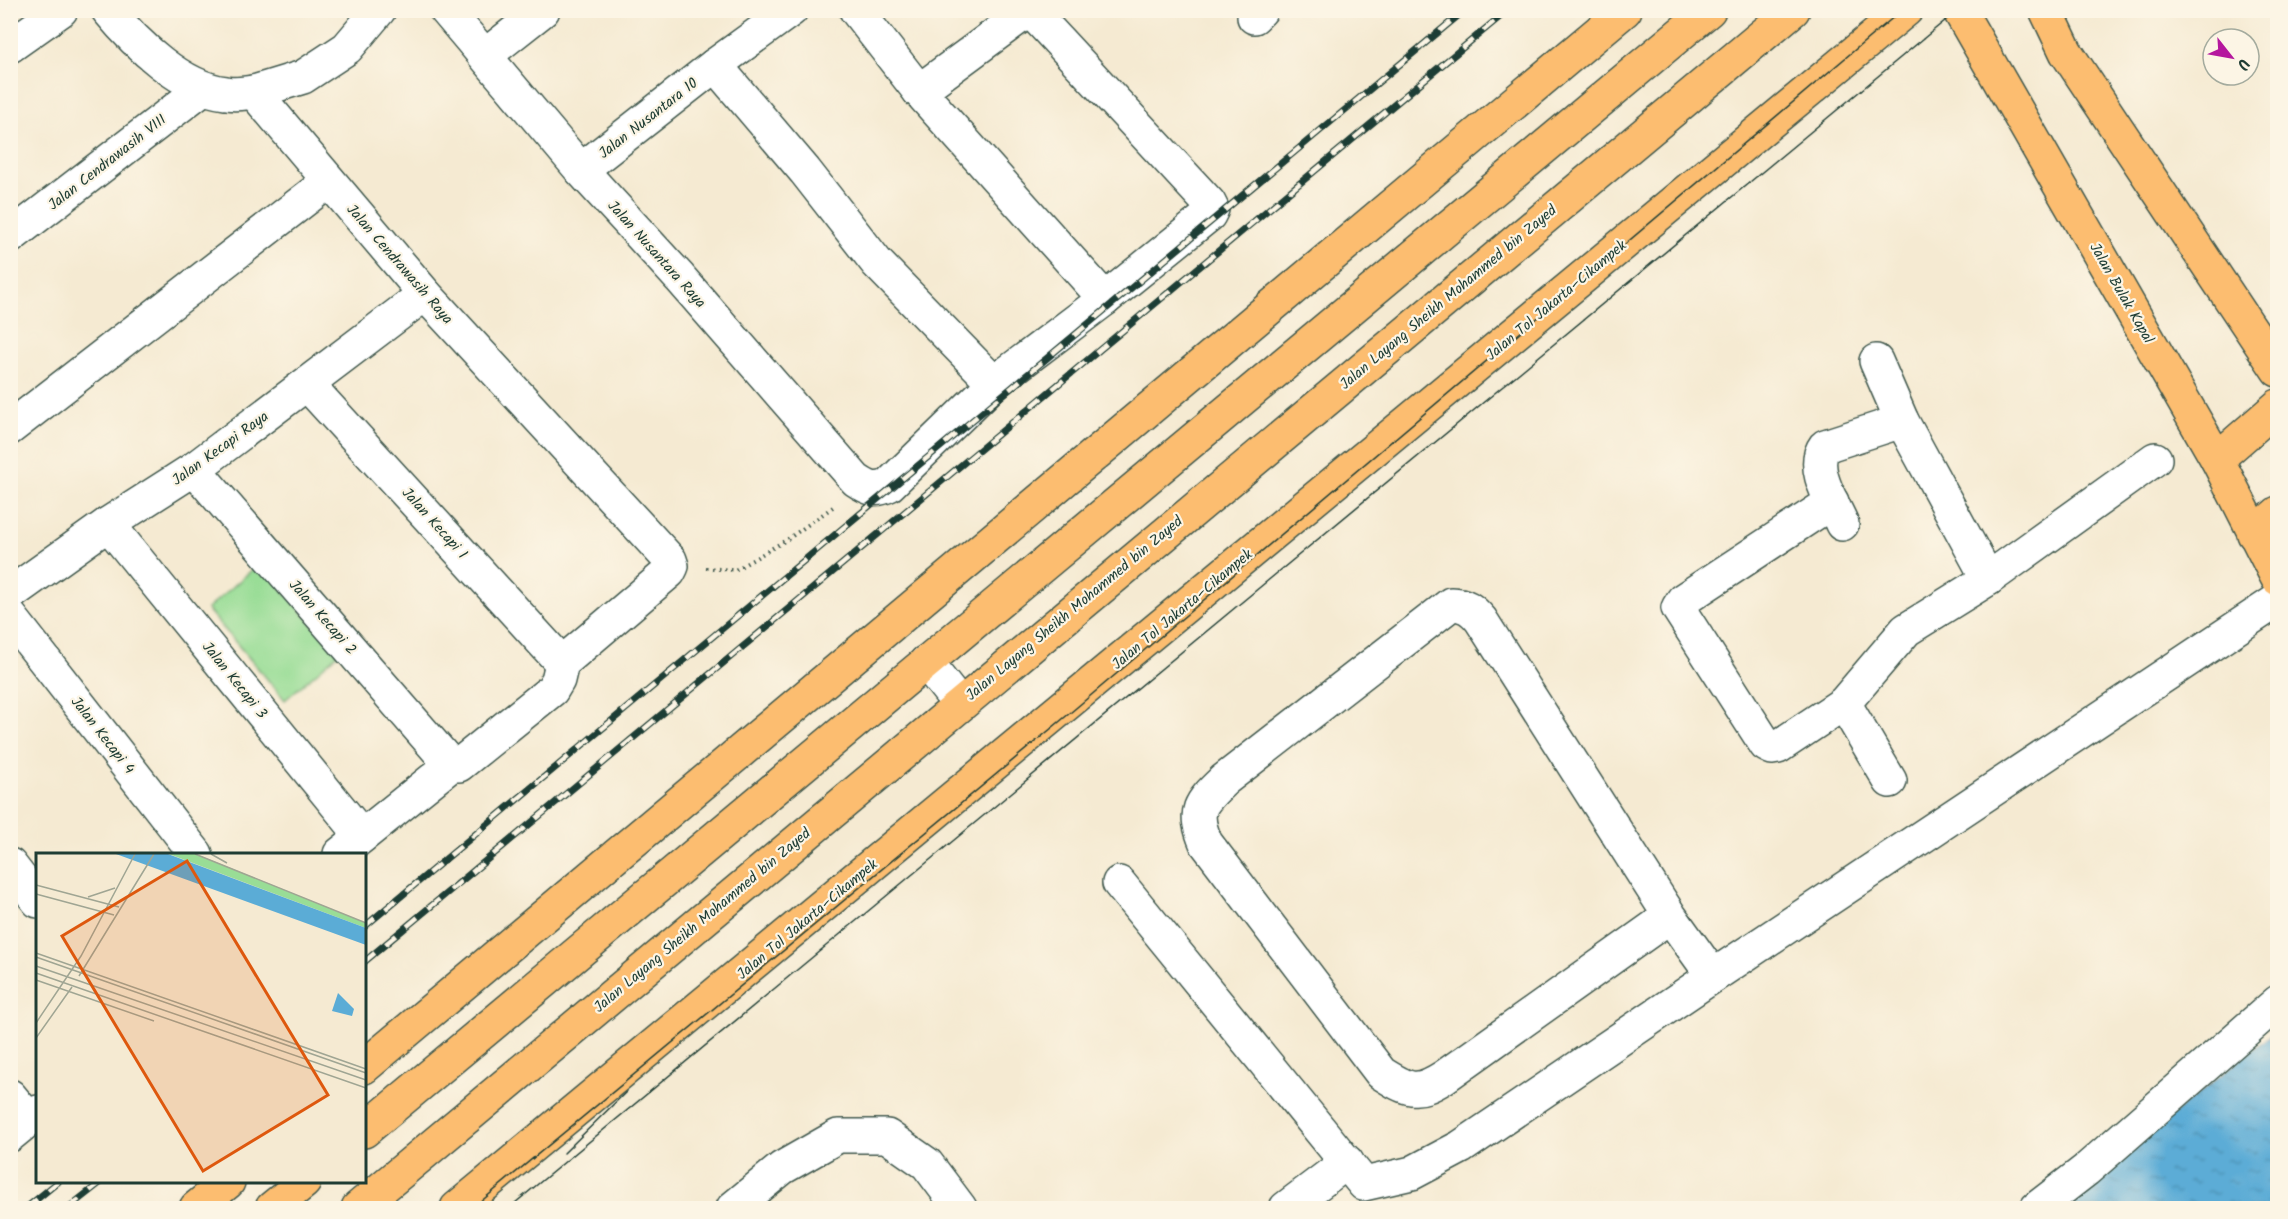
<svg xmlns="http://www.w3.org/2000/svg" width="2288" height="1219" viewBox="0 0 2288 1219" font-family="Kalam,sans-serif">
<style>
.pitch{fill:#99dd96;stroke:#5c8d65;stroke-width:1.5}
.water{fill:url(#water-ripples);stroke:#3d7485;stroke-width:1.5}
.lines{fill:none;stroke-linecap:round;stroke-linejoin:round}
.minor-casing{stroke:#3f574c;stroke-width:36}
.major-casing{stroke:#3f574c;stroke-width:36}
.highway-casing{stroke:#3f574c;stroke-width:36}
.path{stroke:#3f574c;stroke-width:4;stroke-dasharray:1.5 4.5;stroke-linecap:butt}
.minor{stroke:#fff;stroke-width:33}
.major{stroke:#fcbd6f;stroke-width:33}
.highway{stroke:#fcbd6f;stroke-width:33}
.tram{stroke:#1f3d34;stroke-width:1.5}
.rail-casing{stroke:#1f3d34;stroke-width:7}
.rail{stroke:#fcf5e5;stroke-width:4.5;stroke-dasharray:14;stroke-linecap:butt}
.labels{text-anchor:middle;stroke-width:4.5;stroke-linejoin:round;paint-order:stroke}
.street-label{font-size:15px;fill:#1f3d34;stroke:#fcf5e5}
.inset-road{fill:none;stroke:#9fa593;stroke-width:1.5}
.view{fill:#de580e;fill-opacity:0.15;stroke:#de580e;stroke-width:3}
.inset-edge{fill:none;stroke:#1f3d34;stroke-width:3}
</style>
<defs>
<pattern id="water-ripples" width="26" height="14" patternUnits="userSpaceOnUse" patternTransform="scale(1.5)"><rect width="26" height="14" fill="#5bacd6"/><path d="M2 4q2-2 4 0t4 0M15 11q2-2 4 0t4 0" fill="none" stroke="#4b8dae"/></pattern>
</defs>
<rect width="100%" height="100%" fill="#fcf5e5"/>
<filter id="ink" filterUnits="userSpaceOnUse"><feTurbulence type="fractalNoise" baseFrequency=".0167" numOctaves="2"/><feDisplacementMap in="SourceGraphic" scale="12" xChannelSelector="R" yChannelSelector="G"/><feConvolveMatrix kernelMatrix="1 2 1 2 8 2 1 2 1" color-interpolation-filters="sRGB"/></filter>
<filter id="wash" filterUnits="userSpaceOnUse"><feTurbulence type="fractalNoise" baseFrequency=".008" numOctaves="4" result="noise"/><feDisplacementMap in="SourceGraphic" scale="24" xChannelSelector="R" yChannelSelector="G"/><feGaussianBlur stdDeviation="1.35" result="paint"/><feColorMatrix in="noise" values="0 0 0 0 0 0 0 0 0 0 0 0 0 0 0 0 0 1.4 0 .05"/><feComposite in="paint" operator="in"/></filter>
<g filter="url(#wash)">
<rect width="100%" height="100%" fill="#f5ead2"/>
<path class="pitch" d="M 260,563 L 338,654 L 285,700 L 207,609 Z"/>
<path class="water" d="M 2277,1030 L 2277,1208 L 2057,1208 Z"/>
</g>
<g filter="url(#ink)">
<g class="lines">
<defs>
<g id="minor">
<path d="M 108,10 C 136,44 181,88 226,93 C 235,95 245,93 254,92 L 425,294 L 670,560 L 672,566 L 669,572 L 562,663 L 558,680 L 552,690 L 459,765 L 451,765 L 340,854"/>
<path d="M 446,10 L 581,170 L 680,278 L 856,480 C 868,488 875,492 889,485 L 994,383 L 877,263 L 805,171 L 715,65"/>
<path d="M 856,10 L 919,91 L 1105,299"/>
<path d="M 1254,17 L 1261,10"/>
<path d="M 10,46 L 61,10"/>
<path d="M 486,55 L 543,10"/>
<path d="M 919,91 L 1022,15 L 1030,12"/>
<path d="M 254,92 L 303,77 L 347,48 L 379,10"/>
<path d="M 581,170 L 715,65 L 791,10"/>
<path d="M 10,237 L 203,88"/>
<path d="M 1876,361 L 1902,421 L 1988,579"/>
<path d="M 994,383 L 1105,299 L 1209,215 L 1212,209 L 1209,203 L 1030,10"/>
<path d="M 307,384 L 562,663"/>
<path d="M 10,428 L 329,181"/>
<path d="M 194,469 L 451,765"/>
<path d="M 1832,502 L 1683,600 L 1678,608 L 1766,745 L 1772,748 L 1778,747 L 1844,703 L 1906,630 L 1988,579 L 2155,459"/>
<path d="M 108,524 L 362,836"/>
<path d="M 1842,524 C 1833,503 1809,467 1825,446 L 1902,421"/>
<path d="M 10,594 L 108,524 L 194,469 L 425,294"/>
<path d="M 10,616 L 196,854"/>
<path d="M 926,662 L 959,704"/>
<path d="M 1844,703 L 1890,781"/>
<path d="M 10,865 L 38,901"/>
<path d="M 1119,883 L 1364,1184 L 1412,1173 L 1461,1147 L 1713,976 L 2278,600"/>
<path d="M 1670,916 L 1444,1077 C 1416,1095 1408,1090 1381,1073 L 1206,843 C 1192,810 1200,803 1224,780 L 1451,604 C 1465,604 1472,609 1481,620 L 1670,916 L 1713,976"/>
<path d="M 10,1096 L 29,1119"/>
<path d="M 10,1135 L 38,1112"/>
<path d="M 733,1208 L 782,1168 L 838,1136 L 887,1136 L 927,1164 L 960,1208"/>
<path d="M 1286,1208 L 1347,1162"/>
<path d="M 2037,1208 L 2086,1170 L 2278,1002"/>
</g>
<g id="major">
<path d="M 1959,10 L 2217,459 L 2278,579"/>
<path d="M 2046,10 L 2066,52 L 2278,370"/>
</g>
<g id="highway">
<path d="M 2217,459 L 2278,406"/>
<path d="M 2254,534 L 2278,513"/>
<path d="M 364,1067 L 1625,10"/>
<path d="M 364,1131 L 1709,10"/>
<path d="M 196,1208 L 228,1182"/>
<path d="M 272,1208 L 304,1182"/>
<path d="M 358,1208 L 1793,10"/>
<path d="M 457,1208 L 1906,10"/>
</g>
</defs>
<use href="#minor" class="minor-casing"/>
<use href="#major" class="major-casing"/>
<use href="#highway" class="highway-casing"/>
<path class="path" d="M 706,568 L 735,570 L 788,539 L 833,507"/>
<use href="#minor" class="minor"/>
<use href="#major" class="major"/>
<use href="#highway" class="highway"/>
<g class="tram">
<path d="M 564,1153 L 626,1092"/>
<path d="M 473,1208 L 1070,713 L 1902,10"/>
<path d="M 509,1208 L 1958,10"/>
</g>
<defs>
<g id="rail">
<path d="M 364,927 L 1465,10"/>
<path d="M 364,962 L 1508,10"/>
<path d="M 26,1208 L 58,1182"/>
<path d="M 68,1208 L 101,1182"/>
</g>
</defs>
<use href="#rail" class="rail-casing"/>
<use href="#rail" class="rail"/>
</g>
</g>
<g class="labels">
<g class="street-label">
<text transform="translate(648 118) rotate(-38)" y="5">Jalan Nusantara 10</text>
<text transform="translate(107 162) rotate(-38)" y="5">Jalan Cendrawasih VIII</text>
<text transform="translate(657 254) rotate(48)" y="5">Jalan Nusantara Raya</text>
<text transform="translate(400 264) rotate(49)" y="5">Jalan Cendrawasih Raya</text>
<text transform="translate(2122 293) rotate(60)" y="5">Jalan Bulak Kapal</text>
<text transform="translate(1448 297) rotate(-40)" y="5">Jalan Layang Sheikh Mohammed bin Zayed</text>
<text transform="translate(1556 300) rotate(-40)" y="5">Jalan Tol Jakarta–Cikampek</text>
<text transform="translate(220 448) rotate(-36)" y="5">Jalan Kecapi Raya</text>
<text transform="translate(435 523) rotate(48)" y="5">Jalan Kecapi 1</text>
<text transform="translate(1074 608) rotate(-40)" y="5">Jalan Layang Sheikh Mohammed bin Zayed</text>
<text transform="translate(1182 609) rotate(-40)" y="5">Jalan Tol Jakarta–Cikampek</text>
<text transform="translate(323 617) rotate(49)" y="5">Jalan Kecapi 2</text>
<text transform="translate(235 680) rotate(51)" y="5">Jalan Kecapi 3</text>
<text transform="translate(103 735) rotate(52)" y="5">Jalan Kecapi 4</text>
<text transform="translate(807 919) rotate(-40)" y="5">Jalan Tol Jakarta–Cikampek</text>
<text transform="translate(702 920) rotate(-40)" y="5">Jalan Layang Sheikh Mohammed bin Zayed</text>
</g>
</g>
<g transform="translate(36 853)">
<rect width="330" height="330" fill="#f5ead2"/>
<path d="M 133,1 L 160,1 L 330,70 L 330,75 Z" fill="#99dd96"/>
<path d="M 80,1 L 132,1 L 330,75 L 330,92 ZM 302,140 L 318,156 L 316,163 L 296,158 Z" fill="#5bacd6"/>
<path class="inset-road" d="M 159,1 L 330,70M 175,1 L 191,10M 0,32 L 83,54M 0,41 L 78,62M 52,44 L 79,35M 0,100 L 330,216M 0,104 L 330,220M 0,113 L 330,227M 0,120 L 330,235M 43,123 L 118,1M 0,127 L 118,168M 0,170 L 45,103 L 99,1M 0,185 L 36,134"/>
<path class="view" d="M 151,8 L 292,242 L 167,318 L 26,83 Z"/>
<rect width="330" height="330" class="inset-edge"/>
</g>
<rect width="2288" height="1219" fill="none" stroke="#fcf5e5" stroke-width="36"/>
<g transform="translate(2231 57) rotate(121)"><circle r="28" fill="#fcf5e5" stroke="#a4ab9e" stroke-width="1.5"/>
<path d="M0-4.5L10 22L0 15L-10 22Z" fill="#b5179e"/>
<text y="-9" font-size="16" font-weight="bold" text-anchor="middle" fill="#1f3d34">U</text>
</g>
</svg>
